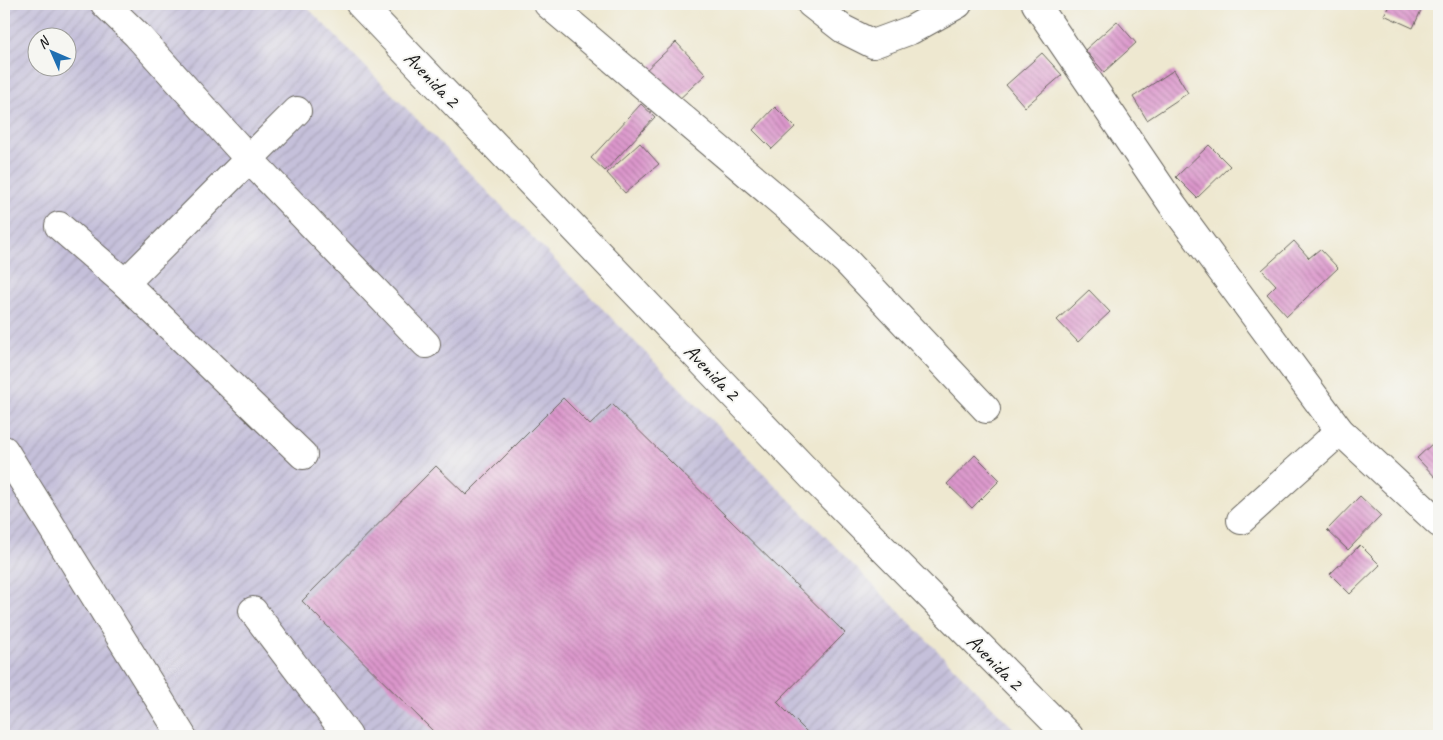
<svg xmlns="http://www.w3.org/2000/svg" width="1443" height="740" viewBox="0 0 1443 740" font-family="Caveat,sans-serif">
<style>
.industrial{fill:url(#industrial-furrows);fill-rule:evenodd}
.building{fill:url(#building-back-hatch)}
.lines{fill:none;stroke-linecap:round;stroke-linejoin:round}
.minor-casing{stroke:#66635b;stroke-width:30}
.minor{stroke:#fff;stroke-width:28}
.labels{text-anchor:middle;stroke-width:4;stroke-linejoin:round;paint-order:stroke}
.street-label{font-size:21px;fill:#1c1c1c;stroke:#f6f6f2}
</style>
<defs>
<pattern id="industrial-furrows" width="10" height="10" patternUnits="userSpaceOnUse" patternTransform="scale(1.25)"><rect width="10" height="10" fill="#c5c0da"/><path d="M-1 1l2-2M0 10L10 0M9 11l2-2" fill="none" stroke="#a9a4ba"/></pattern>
<pattern id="building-back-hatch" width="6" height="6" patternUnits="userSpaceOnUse" patternTransform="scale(1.25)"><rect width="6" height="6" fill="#dc97cc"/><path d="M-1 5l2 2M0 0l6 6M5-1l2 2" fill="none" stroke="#b27aa5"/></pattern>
</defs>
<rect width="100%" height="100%" fill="#f6f6f2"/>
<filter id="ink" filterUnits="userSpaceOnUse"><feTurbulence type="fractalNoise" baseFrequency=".02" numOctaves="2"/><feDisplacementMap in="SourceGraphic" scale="10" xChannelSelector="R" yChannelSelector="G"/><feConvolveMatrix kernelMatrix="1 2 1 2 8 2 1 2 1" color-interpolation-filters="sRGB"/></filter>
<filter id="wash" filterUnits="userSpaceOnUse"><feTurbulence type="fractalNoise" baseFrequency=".0096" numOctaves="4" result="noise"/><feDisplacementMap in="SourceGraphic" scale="20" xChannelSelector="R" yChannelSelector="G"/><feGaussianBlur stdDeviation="1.12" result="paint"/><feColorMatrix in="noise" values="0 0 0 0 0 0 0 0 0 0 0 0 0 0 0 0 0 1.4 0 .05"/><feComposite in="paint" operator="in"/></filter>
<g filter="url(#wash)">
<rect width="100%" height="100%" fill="#eee8d0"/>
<path class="industrial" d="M 4,4 L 304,4 L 1021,736 L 4,736 ZM 38,38 L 68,38 L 68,68 L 38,68 Z"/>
<g id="blocks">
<g class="building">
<path d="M 1390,4 L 1424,4 L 1413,28 L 1384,15 Z"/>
<path d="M 1117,21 L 1136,43 L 1104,72 L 1085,50 Z"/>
<path d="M 676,42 L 706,74 L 674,104 L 644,72 Z"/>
<path d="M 1042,53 L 1062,75 L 1025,107 L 1006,85 Z"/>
<path d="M 1174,70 L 1188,93 L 1147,120 L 1133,97 Z"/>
<path d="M 641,104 L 655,117 L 605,171 L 591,158 Z"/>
<path d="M 775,107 L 795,127 L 772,149 L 753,130 Z"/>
<path d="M 640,143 L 659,164 L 625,193 L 607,173 Z"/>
<path d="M 1209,145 L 1230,166 L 1197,198 L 1176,177 Z"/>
<path d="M 1294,241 L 1309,258 L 1320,249 L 1338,268 L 1287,316 L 1267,294 L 1276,285 L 1262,270 Z"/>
<path d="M 1089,290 L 1110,312 L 1078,342 L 1057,320 Z"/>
<path d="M 563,398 L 590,425 L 612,404 L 845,633 L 777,702 L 811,736 L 438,736 L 302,601 L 436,466 L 466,495 Z"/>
<path d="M 1433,443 L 1439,449 L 1439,481 L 1417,458 Z"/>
<path d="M 975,455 L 1000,480 L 972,508 L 947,484 Z"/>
<path d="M 1360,496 L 1381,516 L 1348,550 L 1327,530 Z"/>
<path d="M 1360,545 L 1380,565 L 1350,594 L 1330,574 Z"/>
</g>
</g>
</g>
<g filter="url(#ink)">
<use href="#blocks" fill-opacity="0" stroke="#66635b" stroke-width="1"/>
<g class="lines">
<defs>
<g id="minor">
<path d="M 105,4 L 137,35 L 249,159 L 426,344"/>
<path d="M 360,4 L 816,481 L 1069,736"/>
<path d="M 548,4 L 793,212 L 847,262 L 986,409"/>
<path d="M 811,4 L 843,29 L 873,44 L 911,30 L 958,4"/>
<path d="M 1036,4 L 1172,204 L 1340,431 L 1439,523"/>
<path d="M 59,226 L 125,283 L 297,111"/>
<path d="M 125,283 L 303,455"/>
<path d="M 4,450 L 182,736"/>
<path d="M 1241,520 L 1340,431"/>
<path d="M 253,611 L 348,736"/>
</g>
</defs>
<use href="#minor" class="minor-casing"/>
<use href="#minor" class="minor"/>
</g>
</g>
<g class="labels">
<g class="street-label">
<text transform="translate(432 79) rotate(46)" y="7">Avenida 2</text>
<text transform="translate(712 372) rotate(46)" y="7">Avenida 2</text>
<text transform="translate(995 662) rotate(45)" y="7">Avenida 2</text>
</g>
</g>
<rect width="1443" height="740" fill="none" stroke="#f6f6f2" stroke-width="20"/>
<g transform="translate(52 52) rotate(315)"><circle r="24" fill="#f6f6f2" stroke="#9f9f9c"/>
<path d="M0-4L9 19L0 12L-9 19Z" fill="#1f6fb2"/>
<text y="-8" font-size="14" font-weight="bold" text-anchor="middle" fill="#1c1c1c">N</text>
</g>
</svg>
